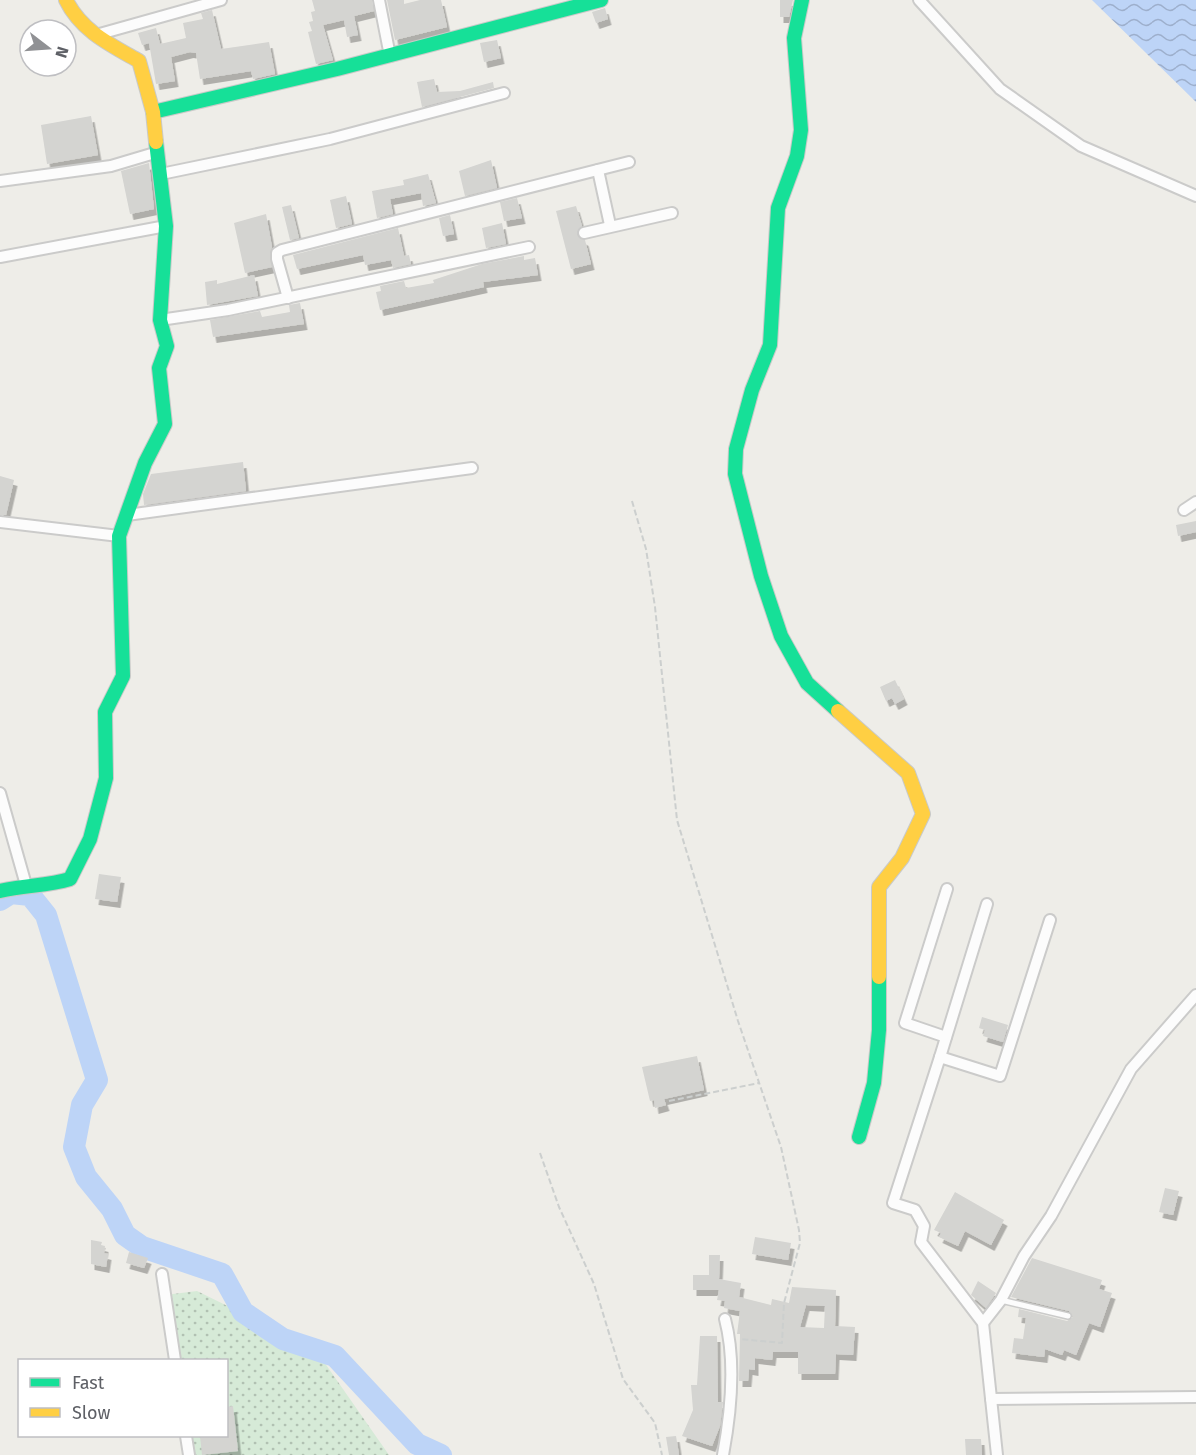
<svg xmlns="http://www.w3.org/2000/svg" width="1196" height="1455" viewBox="0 0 1196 1455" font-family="'Fira Sans',sans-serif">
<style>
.grass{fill:url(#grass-dots)}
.water{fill:url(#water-waves)}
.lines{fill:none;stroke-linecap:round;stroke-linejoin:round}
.river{stroke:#bdd4f7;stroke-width:22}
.building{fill:#d4d4d1;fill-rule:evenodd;filter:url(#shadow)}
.lane-casing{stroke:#cbcbca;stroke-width:8}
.street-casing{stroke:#cbcbca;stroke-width:14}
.fast-casing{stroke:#c9cac8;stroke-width:16}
.slow-casing{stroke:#c9cac8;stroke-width:16}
.path{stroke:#cccfce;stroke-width:2;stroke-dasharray:6 3;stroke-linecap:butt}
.lane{stroke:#fcfcfc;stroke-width:5}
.street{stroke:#fcfcfc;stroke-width:10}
.fast{stroke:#16e098;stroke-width:14}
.slow{stroke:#ffcf43;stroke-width:14}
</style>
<defs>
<pattern id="grass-dots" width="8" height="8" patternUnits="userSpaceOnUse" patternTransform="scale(1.5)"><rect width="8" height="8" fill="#d6ead7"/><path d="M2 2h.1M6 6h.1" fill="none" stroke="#b1c1b2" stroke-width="1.8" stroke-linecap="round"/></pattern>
<pattern id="water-waves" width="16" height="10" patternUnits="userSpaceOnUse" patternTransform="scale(1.5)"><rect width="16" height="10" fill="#bdd4f7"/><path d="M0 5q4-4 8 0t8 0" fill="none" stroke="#9dafcc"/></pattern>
<filter id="shadow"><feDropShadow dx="3.5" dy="6" stdDeviation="0" flood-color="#0004"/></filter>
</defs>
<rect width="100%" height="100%" fill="#eeede8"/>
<path class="grass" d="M 197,1291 L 315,1349 L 389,1455 L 193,1455 L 189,1436 L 226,1436 L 226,1360 L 176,1360 L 165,1295 Z"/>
<path class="water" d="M 1092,0 L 1196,0 L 1196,102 Z"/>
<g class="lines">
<path class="river" d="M 0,900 L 11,893 L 30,895 L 46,915 L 97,1080 L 82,1105 L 74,1147 L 86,1177 L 112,1209 L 125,1235 L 142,1247 L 222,1274 L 243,1312 L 283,1339 L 335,1356 L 417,1444 L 441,1455"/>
</g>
<g class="building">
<path d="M 312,0 L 372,0 L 374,11 L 354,16 L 358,35 L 347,37 L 344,20 L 323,25 L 333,60 L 316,64 L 308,32 L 312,31 L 309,22 L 313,21 L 311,12 L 315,11 Z"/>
<path d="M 387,0 L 404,0 L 404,4 L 420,0 L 441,0 L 447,27 L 395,40 Z"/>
<path d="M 780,0 L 793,0 L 789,17 L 780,17 Z"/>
<path d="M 605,8 L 608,19 L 596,23 L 592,12 Z"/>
<path d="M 212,10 L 221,49 L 269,42 L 275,74 L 253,79 L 251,71 L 200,79 L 196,53 L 190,52 L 171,57 L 175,81 L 156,84 L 149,43 L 142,45 L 138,33 L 156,28 L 160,44 L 186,38 L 183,23 L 203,19 L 201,13 Z"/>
<path d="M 497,40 L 501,58 L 484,62 L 480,43 Z"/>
<path d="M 434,79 L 437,92 L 460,91 L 493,82 L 494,88 L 422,107 L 417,82 Z"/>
<path d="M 91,116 L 98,155 L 47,164 L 41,125 Z"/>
<path d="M 491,160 L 497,188 L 465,196 L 459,171 Z"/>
<path d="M 149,163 L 154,209 L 130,214 L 121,171 Z"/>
<path d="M 428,174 L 436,203 L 423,206 L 421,193 L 390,199 L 393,214 L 377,218 L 372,191 L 404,185 L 403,180 Z"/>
<path d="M 346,196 L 352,224 L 336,228 L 330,200 Z"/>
<path d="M 517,198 L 522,218 L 504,221 L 500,202 Z"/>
<path d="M 291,205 L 299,238 L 290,240 L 282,207 Z"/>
<path d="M 576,206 L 582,226 L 577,235 L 585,240 L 591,264 L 571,269 L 556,211 Z"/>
<path d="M 266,214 L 272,247 L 270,253 L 272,267 L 245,273 L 234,223 Z"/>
<path d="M 450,215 L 454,234 L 443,236 L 439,218 Z"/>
<path d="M 502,223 L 506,244 L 486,248 L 482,228 Z"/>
<path d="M 398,228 L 404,256 L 409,255 L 411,264 L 393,268 L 391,260 L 365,265 L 363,255 L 297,269 L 293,255 Z"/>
<path d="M 524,256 L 524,260 L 535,258 L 538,275 L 483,282 L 484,287 L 380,310 L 376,292 L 381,291 L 380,286 L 404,281 L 406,288 L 434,283 L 433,280 L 482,264 Z"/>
<path d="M 254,275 L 258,296 L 207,305 L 205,282 L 217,280 L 217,284 Z"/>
<path d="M 300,303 L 304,324 L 213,337 L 210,320 L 260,311 L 262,317 L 290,312 L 289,305 Z"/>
<path d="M 243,462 L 246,491 L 144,505 L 143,494 L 151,474 Z"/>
<path d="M 0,476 L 14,480 L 6,515 L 0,515 Z"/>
<path d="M 1196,521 L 1196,532 L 1178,536 L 1176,525 Z"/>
<path d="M 895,680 L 904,699 L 895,704 L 892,698 L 886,701 L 880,687 Z"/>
<path d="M 99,874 L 121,877 L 117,902 L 95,899 Z"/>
<path d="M 982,1017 L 1008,1025 L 1003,1042 L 983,1036 L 985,1030 L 979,1028 Z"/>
<path d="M 697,1056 L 704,1090 L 664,1099 L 666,1105 L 655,1108 L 654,1100 L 650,1101 L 642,1067 Z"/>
<path d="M 1165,1188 L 1179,1191 L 1173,1215 L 1159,1212 Z"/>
<path d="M 955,1192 L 1004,1220 L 991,1245 L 965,1231 L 958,1246 L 939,1237 L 941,1233 L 934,1230 Z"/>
<path d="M 755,1237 L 791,1243 L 788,1260 L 752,1254 Z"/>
<path d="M 91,1240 L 102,1242 L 101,1245 L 105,1246 L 104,1253 L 108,1254 L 106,1267 L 91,1264 Z"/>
<path d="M 129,1252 L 148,1258 L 144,1268 L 126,1263 Z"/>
<path d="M 709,1255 L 720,1255 L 719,1279 L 741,1283 L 739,1297 L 771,1305 L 772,1299 L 789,1303 L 792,1287 L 836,1290 L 835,1326 L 855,1327 L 853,1355 L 836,1354 L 835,1374 L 798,1374 L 798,1352 L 773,1352 L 772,1360 L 755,1358 L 755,1370 L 749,1369 L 748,1381 L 739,1381 L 740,1334 L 737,1334 L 740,1311 L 724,1308 L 725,1301 L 717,1300 L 719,1290 L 693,1290 L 693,1275 L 709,1275 ZM 806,1305 L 825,1306 L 824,1328 L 800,1327 Z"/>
<path d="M 1032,1258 L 1102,1280 L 1099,1289 L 1112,1293 L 1100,1327 L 1089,1323 L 1076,1355 L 1064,1350 L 1062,1355 L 1045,1349 L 1044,1357 L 1012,1353 L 1014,1338 L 1023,1339 L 1026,1318 L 1018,1317 L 1019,1309 L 1067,1321 L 1073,1317 L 1069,1311 L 1011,1297 Z"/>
<path d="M 978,1281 L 996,1293 L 986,1308 L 971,1295 Z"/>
<path d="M 700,1336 L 717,1336 L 718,1402 L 723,1402 L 720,1426 L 712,1446 L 682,1436 L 693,1410 L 691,1385 L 697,1385 Z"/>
<path d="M 233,1406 L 238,1451 L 202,1455 L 200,1436 L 226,1436 L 226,1407 Z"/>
<path d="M 676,1436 L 679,1455 L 669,1455 L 666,1437 Z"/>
<path d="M 965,1439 L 981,1439 L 982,1455 L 966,1455 Z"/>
</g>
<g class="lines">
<defs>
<path id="lane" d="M 1001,1300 L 1068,1316"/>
<g id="street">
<path d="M 379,0 L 390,56"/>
<path d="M 919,0 L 1000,89 L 1081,146 L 1196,196"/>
<path d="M 96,35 L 221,0"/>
<path d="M 598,170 L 610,225"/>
<path d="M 161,174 L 330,139 L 504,93"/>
<path d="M 0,181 L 111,166 L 158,152"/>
<path d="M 584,233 L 672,213"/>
<path d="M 0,257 L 166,226"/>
<path d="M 288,298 L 277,259 L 277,253 L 282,250 L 629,162"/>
<path d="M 160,320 L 228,310 L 529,247"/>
<path d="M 1184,510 L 1196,502"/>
<path d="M 127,515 L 472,468"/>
<path d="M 0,522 L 119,536"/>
<path d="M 0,793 L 26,885"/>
<path d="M 946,1037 L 905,1023 L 947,889"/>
<path d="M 940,1057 L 987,904"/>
<path d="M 162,1274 L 175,1360"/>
<path d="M 983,1323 L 1001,1300 L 1024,1256 L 1051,1216 L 1131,1069 L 1196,995"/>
<path d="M 991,1399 L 1196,1397"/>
<path d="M 186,1436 L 189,1455"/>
<path d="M 723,1455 C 731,1412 736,1361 725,1319"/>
<path d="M 997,1455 L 983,1323 L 921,1242 L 924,1226 L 915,1210 L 893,1203 L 940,1057 L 1000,1076 L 1050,920"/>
</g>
<g id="fast">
<path d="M 802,0 L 794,38 L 801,130 L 797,156 L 778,208 L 770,345 L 752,390 L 736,449 L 735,474 L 761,576 L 781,636 L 807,683 L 838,711"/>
<path d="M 153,112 L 337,69 L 601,0"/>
<path d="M 0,891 C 24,885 47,886 70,879 L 90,839 L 106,778 L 105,712 L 123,676 L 119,536 L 145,463 L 165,424 L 159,368 L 167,346 L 160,320 L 166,226 L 156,142"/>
<path d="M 859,1137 L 874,1083 L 879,1030 L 879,977"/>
</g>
<g id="slow">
<path d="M 66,0 C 81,31 111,45 139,61 L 153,112 L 156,142"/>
<path d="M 838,711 L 908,773 L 923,814 L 902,858 L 879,887 L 879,977"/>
</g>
</defs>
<use href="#lane" class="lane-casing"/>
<use href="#street" class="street-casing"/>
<use href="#fast" class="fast-casing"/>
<use href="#slow" class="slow-casing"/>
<g class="path">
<path d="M 632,501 L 646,549 L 655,607 L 677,820 L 738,1021 L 781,1147 L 799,1230 L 800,1243 L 784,1303 L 782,1343 L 740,1339"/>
<path d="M 669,1101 L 759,1083"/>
<path d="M 540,1153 L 559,1207 L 594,1284 L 623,1379 L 655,1423 L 662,1455"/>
</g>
<use href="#lane" class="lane"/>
<use href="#street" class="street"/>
<use href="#fast" class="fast"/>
<use href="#slow" class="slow"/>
</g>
<rect x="18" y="1359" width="210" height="78" fill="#ffffff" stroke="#bfbfc2" stroke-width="1.5"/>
<rect x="30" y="1378" width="30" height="9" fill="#16e098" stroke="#bfbfc2" stroke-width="1.5"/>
<text x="72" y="1389" font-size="18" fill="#5e6066">Fast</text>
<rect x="30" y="1408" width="30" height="9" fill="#ffcf43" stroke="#bfbfc2" stroke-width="1.5"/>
<text x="72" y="1419" font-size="18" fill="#5e6066">Slow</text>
<g transform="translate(48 48) rotate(107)"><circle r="28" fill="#ffffff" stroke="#bfbfc2" stroke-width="1.5"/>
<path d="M0-4.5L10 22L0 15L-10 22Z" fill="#909194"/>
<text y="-9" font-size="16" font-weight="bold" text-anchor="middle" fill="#5e6066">N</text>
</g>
</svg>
